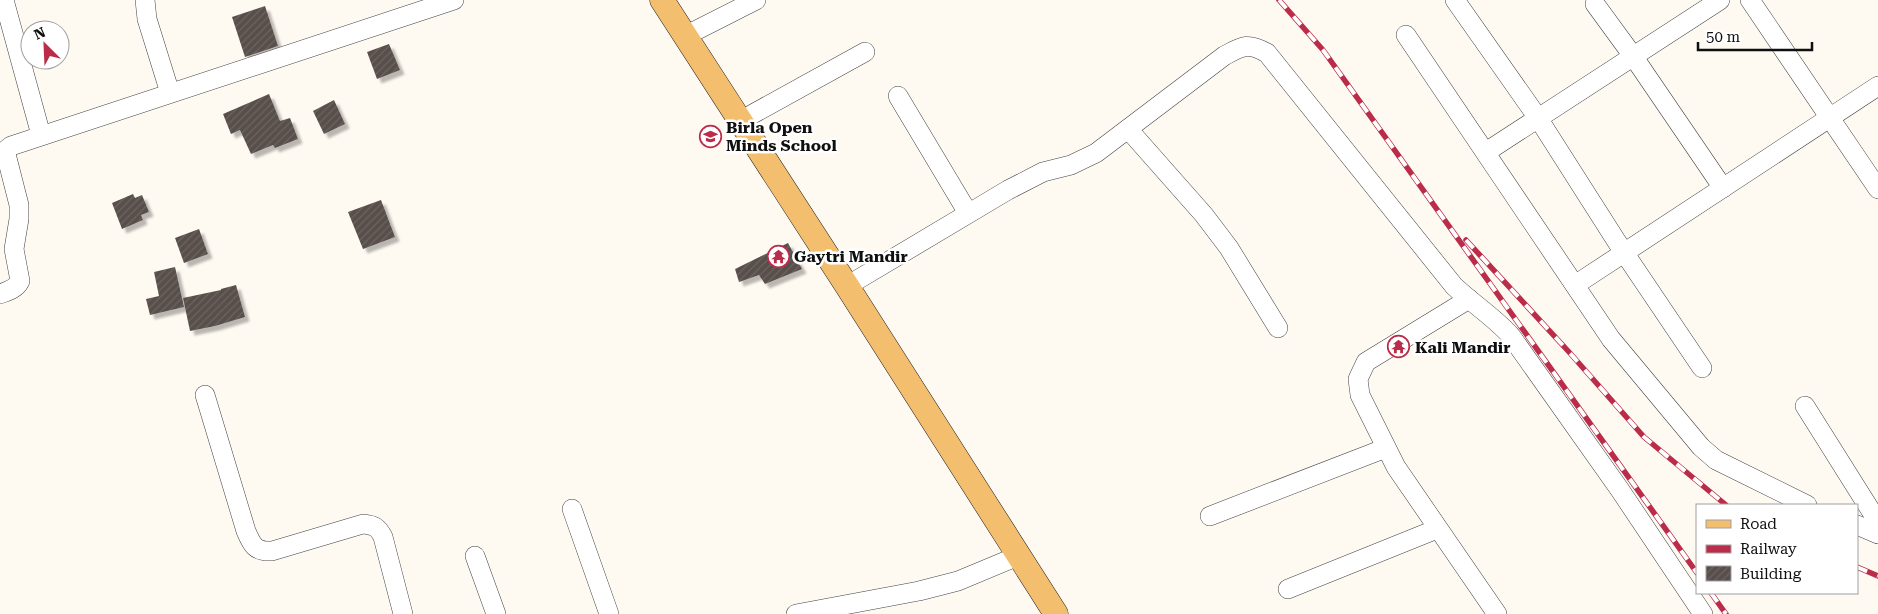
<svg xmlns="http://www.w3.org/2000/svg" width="1878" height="614" viewBox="0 0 1878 614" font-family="'Roboto Serif',serif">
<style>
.building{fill:url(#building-hatch);filter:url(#shadow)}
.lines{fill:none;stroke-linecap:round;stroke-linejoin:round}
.minor-casing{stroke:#424242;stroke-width:20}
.major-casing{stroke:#202020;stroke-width:25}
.minor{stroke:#fff;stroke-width:19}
.major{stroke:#f3be6e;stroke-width:24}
.rail-casing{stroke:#ba2c49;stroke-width:5.5}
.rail{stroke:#fff;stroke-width:4;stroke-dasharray:11;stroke-linecap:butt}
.labels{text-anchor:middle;stroke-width:5;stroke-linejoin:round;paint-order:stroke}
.poi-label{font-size:16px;font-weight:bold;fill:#0f0f0f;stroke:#fff;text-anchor:start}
</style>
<defs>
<pattern id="building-hatch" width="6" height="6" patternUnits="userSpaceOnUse" patternTransform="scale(1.25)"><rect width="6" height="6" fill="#584f4c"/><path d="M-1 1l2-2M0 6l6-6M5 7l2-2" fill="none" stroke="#6b6461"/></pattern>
<filter id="shadow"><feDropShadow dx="4.5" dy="4.5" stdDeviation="1" flood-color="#0004"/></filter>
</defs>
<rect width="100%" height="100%" fill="#fefaf2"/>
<g class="building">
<path d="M 265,6 L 278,46 L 245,57 L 232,17 Z"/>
<path d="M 389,44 L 400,70 L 377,79 L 367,52 Z"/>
<path d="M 269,94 L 280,121 L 290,118 L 298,139 L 275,148 L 273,145 L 251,154 L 240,130 L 231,134 L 223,114 Z"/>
<path d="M 334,100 L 345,124 L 324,134 L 313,111 Z"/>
<path d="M 133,194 L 135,198 L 142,195 L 149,212 L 141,215 L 143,220 L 122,229 L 112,203 Z"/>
<path d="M 381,200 L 395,237 L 363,249 L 348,212 Z"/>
<path d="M 199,229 L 208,254 L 184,263 L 175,238 Z"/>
<path d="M 788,243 L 802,269 L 765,284 L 759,275 L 739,282 L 735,269 Z"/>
<path d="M 175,267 L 184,307 L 150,315 L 146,299 L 159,296 L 154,272 Z"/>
<path d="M 236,285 L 245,317 L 215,326 L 190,331 L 183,298 L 221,290 L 221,289 Z"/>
</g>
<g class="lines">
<defs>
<g id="minor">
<path d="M 4,0 L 41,135"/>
<path d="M 145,0 L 147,19 L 170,93"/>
<path d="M 1455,0 L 1538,118 L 1617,242 L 1702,368"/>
<path d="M 1750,0 L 1878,189"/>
<path d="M 1595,4 L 1633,56 L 1723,188"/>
<path d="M 1406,35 L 1611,339 L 1701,447 L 1716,460 L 1807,505"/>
<path d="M 685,36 L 756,0"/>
<path d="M 898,96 L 968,213"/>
<path d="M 740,121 L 865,52"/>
<path d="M 1128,129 L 1204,215 L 1229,248 L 1278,328"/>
<path d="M 1486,152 L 1720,0"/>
<path d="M 1575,285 L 1878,86"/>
<path d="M 847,286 L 1008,190 L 1043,172 L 1071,165 L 1096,153 L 1224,56 C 1242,46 1248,42 1267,53 L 1454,286 C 1473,304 1494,317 1511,336 L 1620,490 L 1703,614"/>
<path d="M 0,294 C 8,291 16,289 20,281 L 14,249 L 19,219 L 19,205 L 6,154 L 6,150 L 11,146 L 454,0"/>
<path d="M 1469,299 L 1366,362 L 1358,379 L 1360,395 L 1396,467 L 1497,614"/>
<path d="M 205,395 L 246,531 C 252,545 255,552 272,551 L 363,524 C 374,525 378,527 383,537 L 403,614"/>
<path d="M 1805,406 L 1878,522"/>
<path d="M 572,509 L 609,614"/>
<path d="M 1210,516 L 1386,448"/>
<path d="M 1857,525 L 1878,534"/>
<path d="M 475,556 L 496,614"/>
<path d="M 1288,589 L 1437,529"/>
<path d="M 796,614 L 919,591 L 958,581 L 1018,556"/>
</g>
<path id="major" d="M 662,0 L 847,286 L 1056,614"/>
</defs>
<use href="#minor" class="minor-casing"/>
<use href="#major" class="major-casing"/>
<use href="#minor" class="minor"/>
<use href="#major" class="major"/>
<defs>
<g id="rail">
<path d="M 1279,0 L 1323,50 L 1697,573"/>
<path d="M 1466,240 L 1569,352 L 1644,437 L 1726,505"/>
<path d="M 1857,567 L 1878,576"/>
<path d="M 1711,593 L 1726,614"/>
</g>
</defs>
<use href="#rail" class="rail-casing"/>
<use href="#rail" class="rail"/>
</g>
<defs>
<symbol id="school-ring" viewBox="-11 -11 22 22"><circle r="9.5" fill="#fff" stroke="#ba2c49" stroke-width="1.5"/><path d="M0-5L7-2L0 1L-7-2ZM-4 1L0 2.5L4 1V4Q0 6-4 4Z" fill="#ba2c49"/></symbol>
<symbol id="temple-ring" viewBox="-11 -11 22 22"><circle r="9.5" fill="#fff" stroke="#ba2c49" stroke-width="1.5"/><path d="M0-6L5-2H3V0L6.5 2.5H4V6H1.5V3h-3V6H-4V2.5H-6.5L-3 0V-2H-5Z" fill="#ba2c49"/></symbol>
</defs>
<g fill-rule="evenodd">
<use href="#school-ring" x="698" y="124" width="25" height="25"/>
<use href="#temple-ring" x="766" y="244" width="25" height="25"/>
<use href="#temple-ring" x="1386" y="334" width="25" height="25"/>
</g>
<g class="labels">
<g class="poi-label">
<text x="726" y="133">Birla Open<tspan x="726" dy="18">Minds School</tspan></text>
<text x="794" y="262">Gaytri Mandir</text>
<text x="1415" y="353">Kali Mandir</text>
</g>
</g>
<rect x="1696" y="504" width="162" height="90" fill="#ffffff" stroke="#9f9f9f"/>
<rect x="1706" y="520" width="25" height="8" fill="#f3be6e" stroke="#9f9f9f"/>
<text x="1740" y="529" font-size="15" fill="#0f0f0f">Road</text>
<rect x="1706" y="545" width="25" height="8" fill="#ba2c49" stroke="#9f9f9f"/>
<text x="1740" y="554" font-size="15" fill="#0f0f0f">Railway</text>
<rect x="1706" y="566" width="25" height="15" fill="url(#building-hatch)" stroke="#9f9f9f"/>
<text x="1740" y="579" font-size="15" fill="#0f0f0f">Building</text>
<g transform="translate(45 45) rotate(336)"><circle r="24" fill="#ffffff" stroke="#9f9f9f"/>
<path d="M0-4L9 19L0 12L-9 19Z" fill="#ba2c49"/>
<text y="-8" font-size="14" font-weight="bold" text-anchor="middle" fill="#0f0f0f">N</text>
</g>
<path d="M1698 42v8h114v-8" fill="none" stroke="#0f0f0f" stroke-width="2.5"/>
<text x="1706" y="42" font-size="15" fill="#0f0f0f" stroke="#ffffff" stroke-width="4" paint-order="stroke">50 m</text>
</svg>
